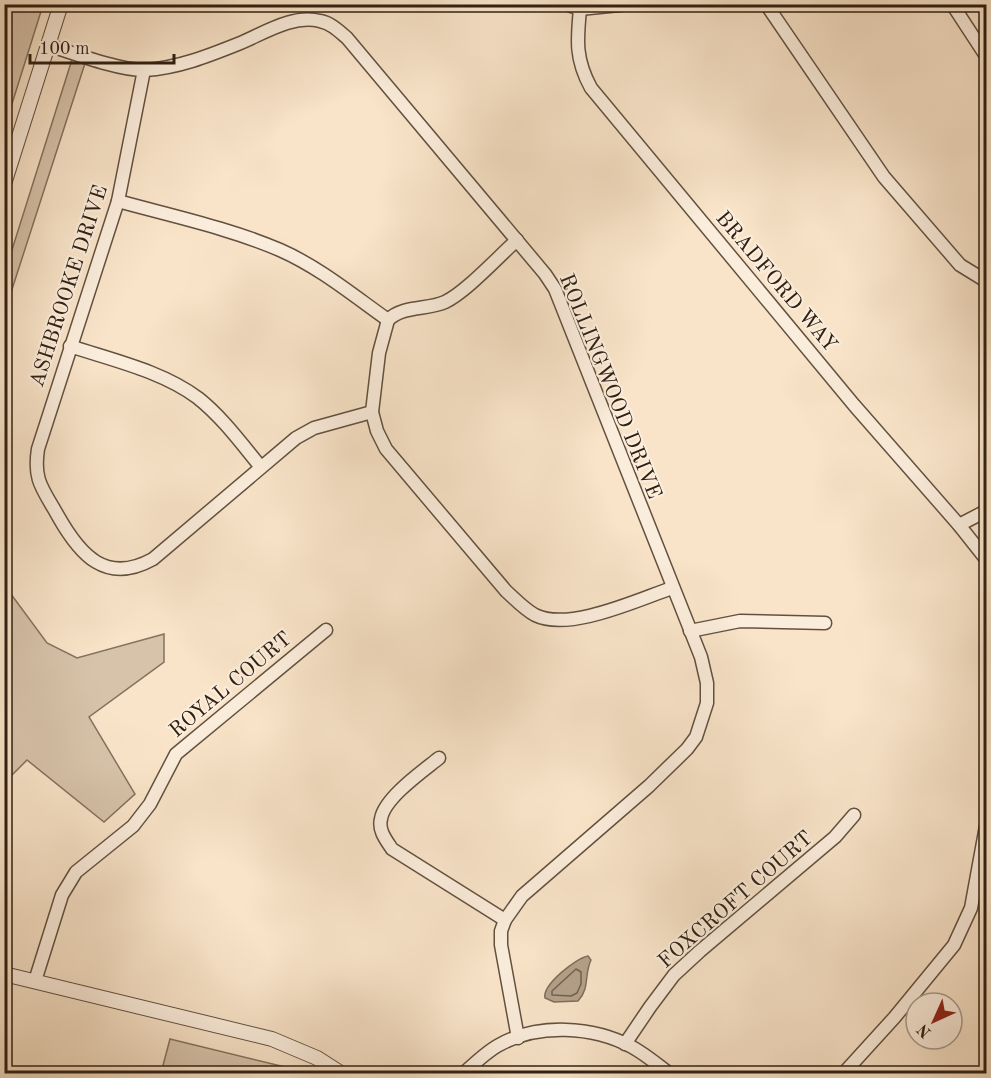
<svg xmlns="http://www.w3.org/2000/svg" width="991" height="1078" viewBox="0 0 991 1078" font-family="'Old Standard TT',serif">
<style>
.green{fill:#d7c3aa;stroke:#84725e;stroke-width:1.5}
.water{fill:#b5a18b;stroke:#806d5b;stroke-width:1.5}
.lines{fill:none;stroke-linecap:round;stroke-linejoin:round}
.shore{stroke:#72604f;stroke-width:1.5}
.minor-casing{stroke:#625140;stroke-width:15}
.tertiary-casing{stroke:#625140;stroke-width:16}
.minor{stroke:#fbeddc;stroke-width:12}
.tertiary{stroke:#fbeddc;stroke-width:14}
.labels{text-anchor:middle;stroke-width:4.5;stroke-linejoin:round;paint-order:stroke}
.street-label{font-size:21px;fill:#302013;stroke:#fbeddc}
</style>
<rect width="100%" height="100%" fill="#f9e4c9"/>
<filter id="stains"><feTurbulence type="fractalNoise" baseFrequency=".00333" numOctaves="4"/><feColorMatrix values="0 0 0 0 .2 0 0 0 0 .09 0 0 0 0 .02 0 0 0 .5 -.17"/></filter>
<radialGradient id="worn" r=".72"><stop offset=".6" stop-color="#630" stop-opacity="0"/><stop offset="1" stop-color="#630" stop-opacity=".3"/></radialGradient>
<g class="green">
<path d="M 5,4 L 43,5 L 5,126 L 4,5 Z"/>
<path d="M 75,50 L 88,54 L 5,311 L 5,272 Z"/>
<path d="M 5,586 L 47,643 L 77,658 L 164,634 L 164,662 L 89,717 L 135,794 L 104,822 L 27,760 L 5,782 Z"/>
<path d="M 170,1039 L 285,1067 L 298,1073 L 161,1073 Z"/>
</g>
<path class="water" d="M 588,956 L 591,960 C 584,974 590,989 578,1001 L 554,1002 L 545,998 C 542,985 576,958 588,956 Z"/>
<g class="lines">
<path class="shore" d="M 576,969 L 581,972 L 581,984 L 577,993 L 571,996 L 552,995 L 552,991 Z"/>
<defs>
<g id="minor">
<path d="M 565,4 L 580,9 L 629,4"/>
<path d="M 766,4 L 884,177 L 960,265 L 986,281"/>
<path d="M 952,4 L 986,56"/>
<path d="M 580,9 C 577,40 575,59 591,88 L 854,405 L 959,525 L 986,559"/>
<path d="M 48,45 C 73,53 121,71 145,70 C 178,68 208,56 238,44 C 263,34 292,14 320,21 C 331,23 339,31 347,38 L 545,274 L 555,289 L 701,657 L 707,683 L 707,703 L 696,737 L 687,749 L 649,786 L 522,896 L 505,920 L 501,931 L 501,945 L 518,1038"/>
<path d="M 144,70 L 118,201 L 38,449 C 33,481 43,489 58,516 C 80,555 106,585 153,559 L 296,438 L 314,428 L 372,412"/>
<path d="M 118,201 C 172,216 229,228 280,250 C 319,267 354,296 388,320"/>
<path d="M 388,320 L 379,353 L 372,412 L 377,431 L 386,449 L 506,591 C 515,599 524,609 535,615 C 569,632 637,600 672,588"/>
<path d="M 388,320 C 403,305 428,310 445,302 C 466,292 498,257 517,240"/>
<path d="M 70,346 C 112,360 162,371 198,398 C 222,417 241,443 260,466"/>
<path d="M 959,525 L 986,511"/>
<path d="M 690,631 L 740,621 L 825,623"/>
<path d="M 439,758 C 423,771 384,798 381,819 C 378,830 386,840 392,849 L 505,920"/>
<path d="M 35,981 L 62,895 L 76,872 L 133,826 L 150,804 L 176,754 L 326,630"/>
<path d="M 625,1044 L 650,1007 L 674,975 L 700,951 L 835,837 L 854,815"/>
<path d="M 463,1074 C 474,1064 486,1052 499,1045 C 538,1023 593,1026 632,1047 C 645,1054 658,1065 670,1074"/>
<path d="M 843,1074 L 894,1018 L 954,945 L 971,908 L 986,826"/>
</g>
<g id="tertiary">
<path d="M 4,184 L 61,4"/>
<path d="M 4,974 L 272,1039 L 317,1058 L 342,1074"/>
</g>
</defs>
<use href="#minor" class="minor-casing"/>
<use href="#tertiary" class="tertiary-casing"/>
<use href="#minor" class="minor"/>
<use href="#tertiary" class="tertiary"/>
</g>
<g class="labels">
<g class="street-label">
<text transform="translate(777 281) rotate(50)" y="7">BRADFORD WAY</text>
<text transform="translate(68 286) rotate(-72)" y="7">ASHBROOKE DRIVE</text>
<text transform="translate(611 386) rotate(68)" y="7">ROLLINGWOOD DRIVE</text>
<text transform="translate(230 684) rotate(-40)" y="7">ROYAL COURT</text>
<text transform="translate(735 899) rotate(-41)" y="7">FOXCROFT COURT</text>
</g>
</g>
<rect width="991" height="1078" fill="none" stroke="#f9e4c9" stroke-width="24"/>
<rect x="6" y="6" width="979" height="1066" fill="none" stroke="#302013" stroke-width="3"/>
<rect x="12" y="12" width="967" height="1054" fill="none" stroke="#302013" stroke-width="1.5"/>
<g transform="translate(934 1021) rotate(225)"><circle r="28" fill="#fbeddc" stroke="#aa9b8c" stroke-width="1.5"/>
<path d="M0-4.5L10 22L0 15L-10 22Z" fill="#8f2418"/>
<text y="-9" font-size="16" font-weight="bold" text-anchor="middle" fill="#302013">N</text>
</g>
<path d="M30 54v9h144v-9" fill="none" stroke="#302013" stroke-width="3"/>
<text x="39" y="54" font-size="18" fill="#302013" stroke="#fbeddc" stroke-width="4.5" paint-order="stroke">100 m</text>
<rect width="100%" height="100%" filter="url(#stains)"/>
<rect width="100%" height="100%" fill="url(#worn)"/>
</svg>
